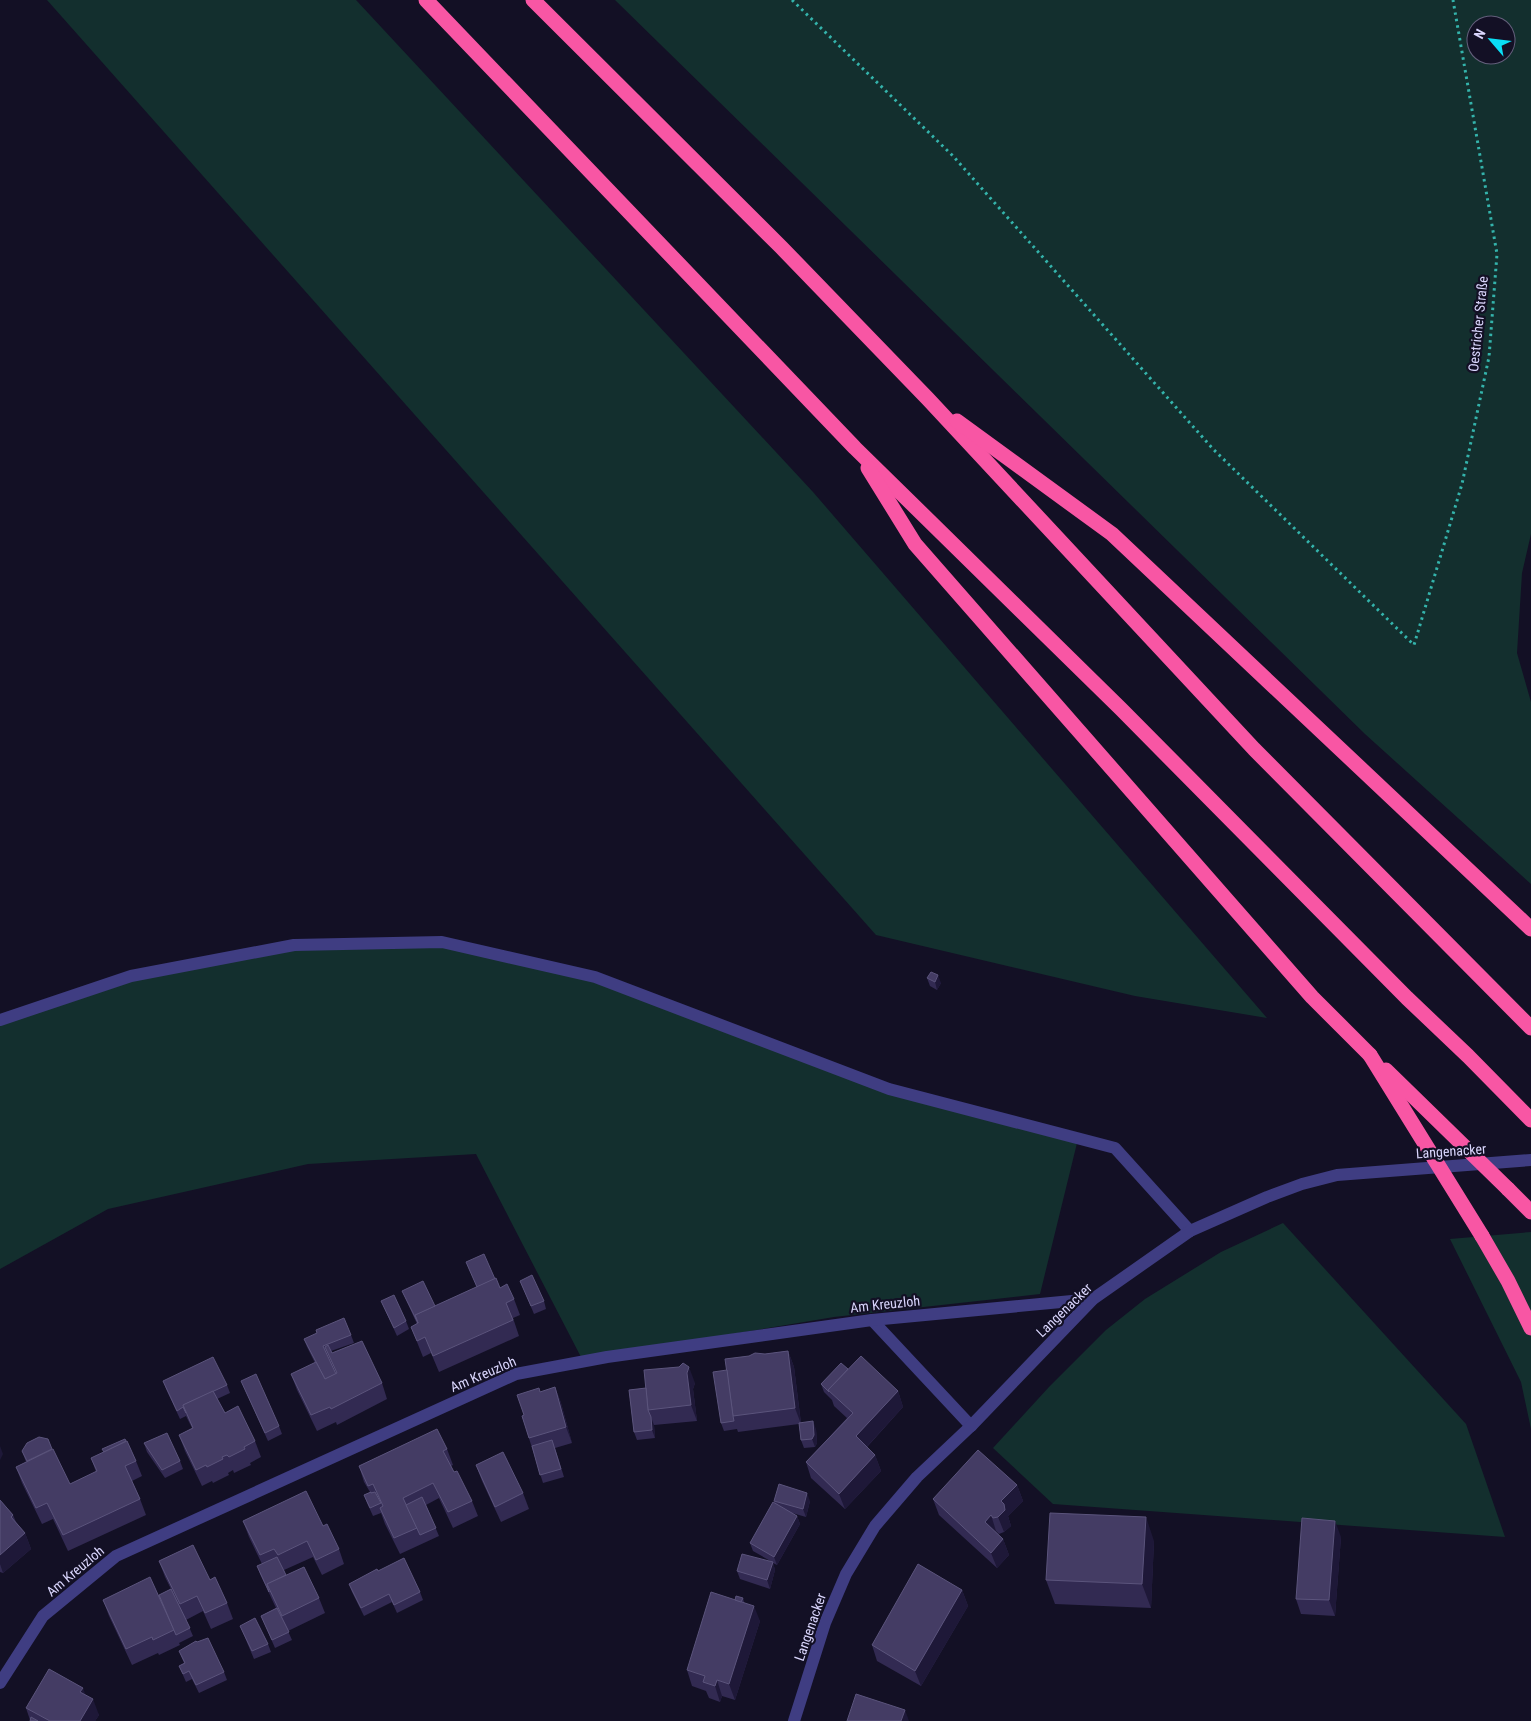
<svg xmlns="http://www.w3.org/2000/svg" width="1531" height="1721" viewBox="0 0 1531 1721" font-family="'Roboto Condensed',sans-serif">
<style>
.green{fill:#132f2e;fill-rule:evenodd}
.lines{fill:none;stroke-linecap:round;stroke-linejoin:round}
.path{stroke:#34b3ab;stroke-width:3;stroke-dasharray:2.5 4;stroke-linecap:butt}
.service{stroke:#3f3d82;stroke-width:12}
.minor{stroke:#3f3d82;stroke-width:12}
.tertiary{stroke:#3f3d82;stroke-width:12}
.motorway{stroke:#f856a4;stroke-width:15}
.motorway-bridge{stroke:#f856a4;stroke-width:15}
.wall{fill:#322a52}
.shaded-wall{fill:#1e1838}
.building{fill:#443c64;stroke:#5b547c}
.labels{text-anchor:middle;stroke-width:4.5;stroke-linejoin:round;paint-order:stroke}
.street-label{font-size:14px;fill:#dad6fd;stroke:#131025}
</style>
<rect width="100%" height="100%" fill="#131025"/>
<g class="green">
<path d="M 47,0 L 356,0 L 813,492 L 1267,1018 L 1135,996 L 876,935 Z"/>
<path d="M 615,0 L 1531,0 L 1531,534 L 1522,573 L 1517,653 L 1531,702 L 1531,884 L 1365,734 ZM 1476,25 L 1506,25 L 1506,55 L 1476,55 Z"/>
<path d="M 444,944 L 595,978 L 890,1091 L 1078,1139 L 1040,1294 L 834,1317 L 582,1359 L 476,1154 L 308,1164 L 108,1209 L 0,1269 L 0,1022 L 132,977 L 295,945 Z"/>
<path d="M 1283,1223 L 1466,1424 L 1505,1537 L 1053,1504 L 993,1448 L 1049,1387 L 1106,1330 L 1145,1299 L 1221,1252 Z"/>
<path d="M 1531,1232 L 1531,1429 L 1521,1382 L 1450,1239 Z"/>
</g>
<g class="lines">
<path class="path" d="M 792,0 L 953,156 L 1213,449 L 1414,645 L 1462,484 L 1489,357 L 1497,254 L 1453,0"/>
<g class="service">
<path d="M 0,1020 L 131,976 L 294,945 L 442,942 L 595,977 L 889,1089 L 1115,1148 L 1190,1231"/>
<path d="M 872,1320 L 971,1426"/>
</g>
<path class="minor" d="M 0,1683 L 43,1616 L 116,1556 L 516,1374 L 607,1357 L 872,1320 L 1093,1299"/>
<path class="tertiary" d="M 794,1721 L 825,1623 L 846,1574 L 875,1526 L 917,1477 L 971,1426 L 1093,1299 L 1190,1231 L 1267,1197 L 1302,1184 L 1337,1175 L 1531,1160"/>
<g class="motorway">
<path d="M 426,0 L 855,448 L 1121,709 L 1407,998 L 1468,1056 L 1531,1120"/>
<path d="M 533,0 L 781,247 L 928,399 L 1254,749 L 1531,1028"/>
<path d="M 957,421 L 1112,534 L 1531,929"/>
<path d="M 868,468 L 915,544 L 1312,997 L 1370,1055"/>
<path d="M 1508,1189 L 1531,1212"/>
<path d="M 1482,1236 L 1508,1281 L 1531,1328"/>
</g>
<g class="motorway-bridge">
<path d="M 1370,1055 L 1482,1236"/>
<path d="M 1386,1070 L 1508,1189"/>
</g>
</g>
<g class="wall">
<path d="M 927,978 L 941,983 L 937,990 L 930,986 Z"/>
<path d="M 466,1262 L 495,1279 L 500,1288 L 514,1299 L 520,1315 L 513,1318 L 519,1336 L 439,1372 L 431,1353 L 423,1357 L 411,1327 L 417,1324 L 402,1291 L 435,1306 L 477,1287 Z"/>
<path d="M 520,1281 L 544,1301 L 546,1309 L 534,1314 Z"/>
<path d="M 381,1301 L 406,1321 L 409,1329 L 397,1336 Z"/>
<path d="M 351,1335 L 354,1343 L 331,1351 L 332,1353 L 382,1383 L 387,1399 L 337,1425 L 336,1422 L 317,1431 L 297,1390 L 291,1374 L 315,1363 L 307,1347 L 304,1339 Z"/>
<path d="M 788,1351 L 794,1367 L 801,1423 L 816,1429 L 817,1443 L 815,1447 L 804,1448 L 801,1440 L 799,1424 L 738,1432 L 737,1429 L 724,1431 L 721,1423 L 727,1370 L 765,1354 Z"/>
<path d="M 848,1369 L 898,1391 L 903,1407 L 867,1447 L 875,1455 L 881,1471 L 845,1509 L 811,1478 L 806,1462 L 847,1418 L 834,1406 L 832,1400 L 824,1392 L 821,1384 Z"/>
<path d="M 163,1381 L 227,1385 L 230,1393 L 217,1399 L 225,1413 L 255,1441 L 261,1457 L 250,1463 L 251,1465 L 234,1473 L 233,1470 L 228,1473 L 229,1475 L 213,1483 L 212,1481 L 202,1486 L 185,1451 L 179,1435 L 192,1428 L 186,1416 L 180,1419 L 166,1389 Z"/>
<path d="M 241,1381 L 279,1426 L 282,1434 L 268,1441 Z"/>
<path d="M 695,1383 L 693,1389 L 697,1421 L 654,1425 L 655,1438 L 637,1440 L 634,1432 L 629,1390 Z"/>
<path d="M 555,1387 L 561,1403 L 572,1443 L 555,1448 L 564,1477 L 543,1483 L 522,1416 L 524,1415 L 540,1392 Z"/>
<path d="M 144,1443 L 180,1461 L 183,1469 L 165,1478 L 147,1452 Z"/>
<path d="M 447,1449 L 453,1465 L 451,1466 L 454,1472 L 472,1501 L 478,1516 L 453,1528 L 439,1498 L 426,1505 L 439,1536 L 400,1554 L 385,1524 L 381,1513 L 373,1516 L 367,1503 L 364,1495 L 370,1492 L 364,1482 L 359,1466 Z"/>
<path d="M 22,1451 L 70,1484 L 96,1472 L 91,1458 L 136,1461 L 142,1476 L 132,1481 L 140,1499 L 146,1515 L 68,1551 L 53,1519 L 42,1524 L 22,1483 L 16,1467 L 26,1462 Z"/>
<path d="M 476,1465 L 523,1493 L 529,1509 L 501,1522 L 482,1481 Z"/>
<path d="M 1017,1485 L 1023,1501 L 1008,1516 L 1011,1526 L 1004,1532 L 999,1534 L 996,1531 L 996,1532 L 1003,1539 L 1009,1555 L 997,1568 L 939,1515 L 933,1499 Z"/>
<path d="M 0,1500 L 13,1515 L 16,1522 L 25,1533 L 31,1549 L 3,1573 L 0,1572 Z"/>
<path d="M 774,1501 L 810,1501 L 806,1517 L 792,1513 L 797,1516 L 800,1524 L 777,1565 L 773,1563 L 775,1570 L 770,1589 L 740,1579 L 737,1571 L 772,1562 L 753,1551 L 750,1543 L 775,1504 Z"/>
<path d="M 243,1521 L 323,1526 L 339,1549 L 344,1564 L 322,1575 L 313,1557 L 284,1570 L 286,1575 L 319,1598 L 325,1613 L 288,1631 L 292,1640 L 275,1648 L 261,1616 L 276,1608 L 260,1574 L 257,1566 L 262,1564 L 249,1537 Z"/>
<path d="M 1341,1537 L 1335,1616 L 1301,1614 L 1296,1599 Z"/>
<path d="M 1154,1541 L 1151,1608 L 1055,1604 L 1046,1580 Z"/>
<path d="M 159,1561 L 210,1580 L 227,1603 L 233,1619 L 211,1629 L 203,1611 L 186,1620 L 193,1636 L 179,1643 L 180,1645 L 159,1655 L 158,1653 L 132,1665 L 109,1616 L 103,1600 L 159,1595 L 171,1589 L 165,1577 Z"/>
<path d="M 378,1571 L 420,1592 L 423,1600 L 397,1613 L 392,1602 L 364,1616 L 352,1592 L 349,1584 Z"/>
<path d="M 962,1590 L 968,1606 L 921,1686 L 877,1661 L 872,1645 Z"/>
<path d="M 743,1598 L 744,1602 L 760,1621 L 735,1700 L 722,1696 L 720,1702 L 709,1698 L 706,1691 L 692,1686 L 687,1670 Z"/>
<path d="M 240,1626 L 268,1644 L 271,1652 L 254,1659 Z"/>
<path d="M 179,1651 L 224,1672 L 227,1680 L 199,1693 L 192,1679 L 186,1682 L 179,1666 L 184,1663 Z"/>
<path d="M 86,1695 L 99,1715 L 95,1721 L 30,1721 L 30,1720 L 26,1708 Z"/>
</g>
<g class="shaded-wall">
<path d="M 938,975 L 941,983 L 937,990 L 935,982 Z"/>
<path d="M 788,1351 L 794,1367 L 801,1424 L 795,1408 Z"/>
<path d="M 689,1367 L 695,1383 L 693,1389 L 697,1421 L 691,1405 L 687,1373 Z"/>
<path d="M 555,1387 L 561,1403 L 572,1443 L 566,1427 Z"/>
<path d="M 898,1391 L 903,1407 L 862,1452 L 856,1436 Z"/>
<path d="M 651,1417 L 654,1425 L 655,1438 L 652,1430 Z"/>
<path d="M 813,1421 L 816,1429 L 817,1443 L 815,1447 L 812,1439 Z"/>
<path d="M 0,1446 L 3,1454 L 0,1460 Z"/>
<path d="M 875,1455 L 881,1471 L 845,1509 L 839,1494 Z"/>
<path d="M 1017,1485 L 1023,1501 L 1008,1516 L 1011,1526 L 1004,1532 L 998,1517 L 1001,1501 Z"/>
<path d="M 807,1493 L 810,1501 L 806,1517 L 803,1509 Z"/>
<path d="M 991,1515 L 996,1531 L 990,1538 L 985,1522 Z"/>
<path d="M 797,1516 L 800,1524 L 777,1565 L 774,1557 Z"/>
<path d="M 1146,1517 L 1154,1541 L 1151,1608 L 1142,1584 Z"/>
<path d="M 1335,1521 L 1341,1537 L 1335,1616 L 1329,1600 Z"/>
<path d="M 25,1533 L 31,1549 L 3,1573 L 0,1564 L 0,1555 Z"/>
<path d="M 1003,1539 L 1009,1555 L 997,1568 L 991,1553 Z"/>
<path d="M 773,1562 L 775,1570 L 770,1589 L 767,1580 Z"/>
<path d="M 962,1590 L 968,1606 L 921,1686 L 915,1671 Z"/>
<path d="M 754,1606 L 760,1621 L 735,1700 L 729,1684 Z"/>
<path d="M 717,1680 L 722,1696 L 720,1702 L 715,1686 Z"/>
<path d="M 83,1688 L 86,1696 L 80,1693 Z"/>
<path d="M 93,1699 L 99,1715 L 95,1721 L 80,1721 Z"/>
<path d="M 905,1710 L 909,1721 L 901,1721 Z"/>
</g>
<g class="building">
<path d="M 931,972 L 938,975 L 935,982 L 927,978 Z"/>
<path d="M 484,1254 L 495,1279 L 477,1287 L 466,1262 Z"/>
<path d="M 532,1275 L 544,1301 L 531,1306 L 520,1281 Z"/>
<path d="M 496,1278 L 500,1288 L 507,1284 L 514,1299 L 506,1303 L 513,1320 L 433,1356 L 425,1337 L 417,1341 L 411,1327 L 418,1323 L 415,1315 Z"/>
<path d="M 423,1281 L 435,1306 L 415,1315 L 418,1323 L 402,1291 Z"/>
<path d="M 394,1295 L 406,1321 L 394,1328 L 381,1301 Z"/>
<path d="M 344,1318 L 351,1335 L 323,1346 L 336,1374 L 325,1379 L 304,1339 L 317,1333 L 316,1330 Z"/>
<path d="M 362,1341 L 382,1383 L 331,1409 L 330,1407 L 311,1415 L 291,1374 L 316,1362 L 325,1379 L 337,1373 L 325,1347 L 328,1345 L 332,1353 Z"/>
<path d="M 788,1351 L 795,1408 L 733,1416 L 725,1359 L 749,1356 L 755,1353 L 765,1354 Z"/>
<path d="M 861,1356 L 898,1391 L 856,1436 L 875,1455 L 839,1494 L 806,1462 L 853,1413 L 828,1390 Z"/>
<path d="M 213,1357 L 227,1385 L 183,1405 L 186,1413 L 183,1407 L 177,1411 L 163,1381 Z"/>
<path d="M 683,1363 L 689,1367 L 687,1373 L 691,1405 L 648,1410 L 644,1370 L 679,1367 Z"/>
<path d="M 841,1363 L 848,1369 L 828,1390 L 829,1392 L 821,1384 Z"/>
<path d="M 727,1370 L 733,1416 L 734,1421 L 721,1423 L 713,1372 Z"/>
<path d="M 256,1374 L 279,1426 L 265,1433 L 241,1381 Z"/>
<path d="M 555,1387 L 566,1427 L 529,1438 L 522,1416 L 524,1415 L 517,1395 L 539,1388 L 540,1392 Z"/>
<path d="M 646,1388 L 648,1410 L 651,1417 L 652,1430 L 634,1432 L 629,1390 Z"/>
<path d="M 213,1391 L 225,1413 L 238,1406 L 255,1441 L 244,1447 L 245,1449 L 229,1457 L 227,1455 L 222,1457 L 223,1459 L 207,1467 L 206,1465 L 196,1470 L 179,1435 L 193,1428 L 183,1405 Z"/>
<path d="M 813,1421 L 814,1435 L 812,1439 L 801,1440 L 799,1423 Z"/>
<path d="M 437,1429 L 447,1449 L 443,1451 L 454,1472 L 457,1471 L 472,1501 L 448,1512 L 433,1483 L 403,1498 L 417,1528 L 394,1538 L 380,1508 L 383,1506 L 373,1484 L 368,1486 L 359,1466 Z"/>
<path d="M 167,1433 L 180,1461 L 162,1470 L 144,1443 Z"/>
<path d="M 39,1437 L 48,1439 L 52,1449 L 27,1461 L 22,1451 L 27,1443 Z"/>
<path d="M 125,1439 L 126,1441 L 104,1452 L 102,1449 Z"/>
<path d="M 552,1440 L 561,1469 L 540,1475 L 532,1446 Z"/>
<path d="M 127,1441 L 136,1461 L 125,1466 L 140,1499 L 63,1535 L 47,1503 L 36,1508 L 16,1467 L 53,1449 L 70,1484 L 97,1471 L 91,1458 Z"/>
<path d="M 978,1450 L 1017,1485 L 1001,1501 L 1004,1504 L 1005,1510 L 998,1517 L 993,1518 L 991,1515 L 985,1522 L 1003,1539 L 991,1553 L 933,1499 Z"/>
<path d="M 503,1452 L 523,1493 L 495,1507 L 476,1465 Z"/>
<path d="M 779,1484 L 807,1493 L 803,1509 L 774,1501 Z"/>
<path d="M 306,1491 L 323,1526 L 327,1524 L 339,1549 L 316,1560 L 307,1541 L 278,1555 L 274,1549 L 260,1555 L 243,1521 Z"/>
<path d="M 371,1492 L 371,1493 L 375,1492 L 381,1503 L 370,1508 L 364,1495 Z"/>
<path d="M 422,1497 L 436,1528 L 420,1535 L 406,1505 Z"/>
<path d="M 0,1500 L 13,1515 L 11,1517 L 25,1533 L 0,1555 Z"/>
<path d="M 773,1502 L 797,1516 L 774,1557 L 750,1543 Z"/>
<path d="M 1050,1513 L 1146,1517 L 1142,1584 L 1046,1580 Z"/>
<path d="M 1302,1518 L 1335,1521 L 1329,1600 L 1296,1599 Z"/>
<path d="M 193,1545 L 210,1580 L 215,1577 L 227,1603 L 205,1613 L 197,1596 L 180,1604 L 159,1561 Z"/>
<path d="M 742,1554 L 773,1562 L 767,1580 L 737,1571 Z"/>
<path d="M 277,1557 L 286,1575 L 267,1584 L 269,1592 L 257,1566 Z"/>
<path d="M 404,1558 L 420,1592 L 394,1605 L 389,1594 L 361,1608 L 349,1584 L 377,1569 L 378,1571 Z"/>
<path d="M 918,1564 L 962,1590 L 915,1671 L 872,1645 Z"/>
<path d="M 304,1567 L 319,1598 L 282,1616 L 267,1584 Z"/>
<path d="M 150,1577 L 174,1630 L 153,1640 L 152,1637 L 126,1649 L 103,1600 Z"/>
<path d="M 171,1589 L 190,1628 L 176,1635 L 159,1595 Z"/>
<path d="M 711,1592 L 754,1606 L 729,1684 L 717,1680 L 715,1686 L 703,1682 L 705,1676 L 687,1670 Z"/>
<path d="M 736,1596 L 743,1598 L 741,1602 L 735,1600 Z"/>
<path d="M 277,1608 L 289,1632 L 272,1640 L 261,1616 Z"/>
<path d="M 255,1618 L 268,1644 L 252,1651 L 240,1626 Z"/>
<path d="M 208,1638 L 224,1672 L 196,1685 L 189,1671 L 183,1674 L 179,1666 L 185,1663 L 179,1651 L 196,1641 L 197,1642 Z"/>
<path d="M 49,1669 L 83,1688 L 80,1692 L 93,1699 L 80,1721 L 50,1721 L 26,1708 Z"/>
<path d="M 856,1694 L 905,1710 L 901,1721 L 847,1721 Z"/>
<path d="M 31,1717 L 38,1721 L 30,1721 Z"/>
</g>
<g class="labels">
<g class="street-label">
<text transform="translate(1478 324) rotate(-84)" y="5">Oestricher Straße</text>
<text transform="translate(1451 1151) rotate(-4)" y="5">Langenacker</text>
<text transform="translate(885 1304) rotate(-6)" y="5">Am Kreuzloh</text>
<text transform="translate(1064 1310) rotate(-44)" y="5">Langenacker</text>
<text transform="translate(483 1374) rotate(-23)" y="5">Am Kreuzloh</text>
<text transform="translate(75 1571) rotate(-40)" y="5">Am Kreuzloh</text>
<text transform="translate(810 1627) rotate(-71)" y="5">Langenacker</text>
</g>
</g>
<g transform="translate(1491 40) rotate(298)"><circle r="24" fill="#131025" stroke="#635f7b"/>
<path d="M0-4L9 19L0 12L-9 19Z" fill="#0adef5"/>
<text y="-8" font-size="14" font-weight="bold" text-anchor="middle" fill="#dad6fd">N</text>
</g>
</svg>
